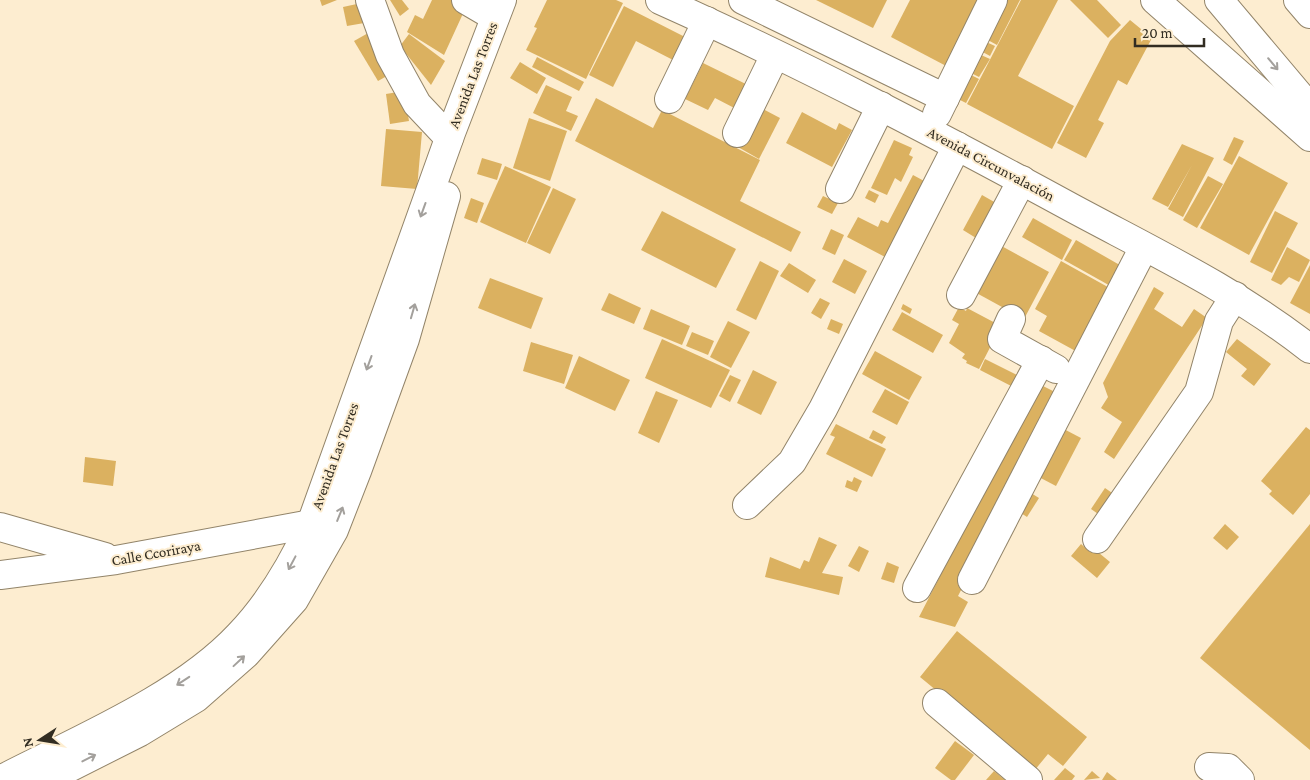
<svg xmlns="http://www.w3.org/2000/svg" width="1310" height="780" viewBox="0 0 1310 780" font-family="'Crimson Pro',serif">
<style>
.building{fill:#dbb160}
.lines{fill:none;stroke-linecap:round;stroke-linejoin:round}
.minor-casing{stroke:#928469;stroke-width:30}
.major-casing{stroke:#928469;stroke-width:30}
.highway-casing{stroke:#928469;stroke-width:30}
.minor{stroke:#fff;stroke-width:28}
.major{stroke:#fff;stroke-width:28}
.highway{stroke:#fff;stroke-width:28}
.oneway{stroke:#a3a09c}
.labels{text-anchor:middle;stroke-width:4;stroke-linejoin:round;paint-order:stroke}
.street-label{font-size:15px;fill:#322d22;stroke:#fdedd0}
</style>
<rect width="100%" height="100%" fill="#fdedd0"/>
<g class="building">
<path d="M 320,0 L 337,0 L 322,6 Z"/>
<path d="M 390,0 L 402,0 L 409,9 L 400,16 Z"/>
<path d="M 432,0 L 453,0 L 466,7 L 444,55 L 407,32 L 415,15 L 423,19 Z"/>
<path d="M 547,0 L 616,0 L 623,3 L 586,79 L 526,50 L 537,28 L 534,27 Z"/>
<path d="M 816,0 L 887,0 L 873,28 Z"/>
<path d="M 910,0 L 984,0 L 950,68 L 891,37 Z"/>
<path d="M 1006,0 L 1020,0 L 997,45 L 986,39 Z"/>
<path d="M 1021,0 L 1058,0 L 1018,76 L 1074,106 L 1052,149 L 967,104 Z"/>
<path d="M 1070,0 L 1097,0 L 1121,25 L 1108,38 Z"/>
<path d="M 366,2 L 370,22 L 347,26 L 343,7 Z"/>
<path d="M 624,6 L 685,37 L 673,60 L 636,41 L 613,87 L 589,75 Z"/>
<path d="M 1130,20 L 1152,38 L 1127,85 L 1118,80 L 1098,120 L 1104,123 L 1086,158 L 1057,143 L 1110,41 Z"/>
<path d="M 370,32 L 394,72 L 378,81 L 354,41 Z"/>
<path d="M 409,34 L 445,61 L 431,85 L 400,46 Z"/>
<path d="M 984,41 L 995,46 L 990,56 L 979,50 Z"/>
<path d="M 981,55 L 990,59 L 979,77 L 971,73 Z"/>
<path d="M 537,57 L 584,82 L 579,91 L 532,67 Z"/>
<path d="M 520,62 L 546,78 L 537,94 L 510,78 Z"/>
<path d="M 703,63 L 754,88 L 742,112 L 715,98 L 708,110 L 685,99 Z"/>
<path d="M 969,74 L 979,79 L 966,103 L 956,98 Z"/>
<path d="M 546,85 L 572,97 L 566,111 L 578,116 L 571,131 L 533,113 Z"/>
<path d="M 404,91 L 409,121 L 390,124 L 386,94 Z"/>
<path d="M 596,98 L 653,128 L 662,110 L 760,160 L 740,201 L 801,232 L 791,252 L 575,141 Z"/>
<path d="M 759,107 L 780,118 L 759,159 L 738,147 Z"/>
<path d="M 802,112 L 836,130 L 839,123 L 852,130 L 832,167 L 786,143 Z"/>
<path d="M 529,118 L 567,131 L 550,181 L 513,168 Z"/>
<path d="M 386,129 L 422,132 L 417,189 L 381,186 Z"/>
<path d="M 1234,137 L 1244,141 L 1232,165 L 1223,160 Z"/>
<path d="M 894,140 L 912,148 L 909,155 L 913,157 L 901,182 L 895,178 L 887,195 L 871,188 Z"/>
<path d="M 1182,144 L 1214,158 L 1183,217 L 1168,209 L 1192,165 L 1168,207 L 1152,199 Z"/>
<path d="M 1239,156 L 1288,183 L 1249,255 L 1200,228 Z"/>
<path d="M 482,158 L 502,164 L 497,180 L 477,174 Z"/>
<path d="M 505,166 L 551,187 L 526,243 L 480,222 Z"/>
<path d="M 913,175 L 926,182 L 887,258 L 847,237 L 858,217 L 878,227 L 881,220 L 888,223 Z"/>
<path d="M 1208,176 L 1223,184 L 1197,228 L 1183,220 Z"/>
<path d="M 553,188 L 576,199 L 550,254 L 527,243 Z"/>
<path d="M 869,190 L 879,195 L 875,203 L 865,198 Z"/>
<path d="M 982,195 L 996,203 L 976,238 L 963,230 Z"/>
<path d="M 823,196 L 838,203 L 832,214 L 817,207 Z"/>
<path d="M 471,198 L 484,203 L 477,223 L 464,218 Z"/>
<path d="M 662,211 L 736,249 L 716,288 L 641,250 Z"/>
<path d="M 1275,211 L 1298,223 L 1272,273 L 1250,262 Z"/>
<path d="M 1033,218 L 1072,240 L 1062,260 L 1022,237 Z"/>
<path d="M 831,229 L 844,235 L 835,255 L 822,249 Z"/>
<path d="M 1076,240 L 1125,268 L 1114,288 L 1064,260 Z"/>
<path d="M 996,243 L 1049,272 L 1024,319 L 971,290 Z"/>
<path d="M 1287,247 L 1310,260 L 1299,282 L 1289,277 L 1281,285 L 1271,280 Z"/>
<path d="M 844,259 L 867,271 L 855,294 L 832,282 Z"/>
<path d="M 760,261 L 779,271 L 756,320 L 736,310 Z"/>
<path d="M 1061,261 L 1115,291 L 1081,354 L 1039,331 L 1047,316 L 1035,309 Z"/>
<path d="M 789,263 L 816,280 L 808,293 L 780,276 Z"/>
<path d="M 1310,265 L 1310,314 L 1290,303 Z"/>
<path d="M 490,278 L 543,298 L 531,329 L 478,308 Z"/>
<path d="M 1154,287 L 1164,293 L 1154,309 L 1182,327 L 1194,309 L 1207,318 L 1114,459 L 1104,452 L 1122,422 L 1101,408 L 1108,397 L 1103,383 Z"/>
<path d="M 609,293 L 641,308 L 634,324 L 601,310 Z"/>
<path d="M 820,298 L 830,303 L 821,319 L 811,313 Z"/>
<path d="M 903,304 L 912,309 L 910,314 L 901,309 Z"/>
<path d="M 959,307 L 966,311 L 967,308 L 1001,326 L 979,369 L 966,363 L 967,361 L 962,358 L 965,354 L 949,343 L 959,324 L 952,320 Z"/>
<path d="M 651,309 L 690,326 L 682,345 L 643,329 Z"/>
<path d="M 902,312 L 943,335 L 933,353 L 892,330 Z"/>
<path d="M 831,319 L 843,324 L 839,334 L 827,329 Z"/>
<path d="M 728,321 L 750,332 L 731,368 L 710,357 Z"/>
<path d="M 692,332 L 714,341 L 708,355 L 686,346 Z"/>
<path d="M 662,339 L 730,370 L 711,408 L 645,378 Z"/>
<path d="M 1237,339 L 1271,364 L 1254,386 L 1241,376 L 1247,369 L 1226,352 Z"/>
<path d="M 531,342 L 573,355 L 564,384 L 523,371 Z"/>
<path d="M 875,351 L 922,377 L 909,400 L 862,374 Z"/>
<path d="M 579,356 L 630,380 L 615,411 L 565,388 Z"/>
<path d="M 985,359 L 1023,378 L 1017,389 L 980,370 Z"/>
<path d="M 753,370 L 777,382 L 761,415 L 737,403 Z"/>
<path d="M 730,375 L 741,380 L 730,402 L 719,396 Z"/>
<path d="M 1039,384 L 1061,395 L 958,596 L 968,602 L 955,627 L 919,617 Z"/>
<path d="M 885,389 L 909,402 L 897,425 L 872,412 Z"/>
<path d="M 656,391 L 678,400 L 659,443 L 638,433 Z"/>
<path d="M 836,424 L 886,449 L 872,477 L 826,454 L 835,437 L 830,435 Z"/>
<path d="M 1060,427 L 1081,438 L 1056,486 L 1035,475 Z"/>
<path d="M 1306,427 L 1310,430 L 1310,494 L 1293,515 L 1269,494 L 1272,491 L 1261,481 Z"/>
<path d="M 873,430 L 886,437 L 882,444 L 869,438 Z"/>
<path d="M 85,457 L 116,461 L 113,486 L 83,482 Z"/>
<path d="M 854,477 L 862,481 L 857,492 L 845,487 L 847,480 L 852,482 Z"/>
<path d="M 1105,488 L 1115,495 L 1101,516 L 1091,509 Z"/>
<path d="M 1026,490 L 1039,498 L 1027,517 L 1015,509 Z"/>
<path d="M 1225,524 L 1239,537 L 1227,550 L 1213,538 Z"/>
<path d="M 1310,524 L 1310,750 L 1200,658 Z"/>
<path d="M 819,537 L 837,545 L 822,573 L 843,577 L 839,595 L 765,577 L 770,557 L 800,569 L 804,560 L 809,562 Z"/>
<path d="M 1081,544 L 1090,552 L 1093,548 L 1110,562 L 1097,578 L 1071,556 Z"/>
<path d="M 859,546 L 869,551 L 859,572 L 848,566 Z"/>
<path d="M 887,562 L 899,567 L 894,583 L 881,579 Z"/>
<path d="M 957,631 L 1087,737 L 1063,766 L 1048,754 L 1034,771 L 920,677 Z"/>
<path d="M 955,741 L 974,755 L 955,780 L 951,780 L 935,768 Z"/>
<path d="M 1065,768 L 1075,776 L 1072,780 L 1054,780 Z"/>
<path d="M 994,771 L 1005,780 L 986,780 Z"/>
<path d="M 1092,771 L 1100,778 L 1084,780 Z"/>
<path d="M 1107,772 L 1117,780 L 1102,780 Z"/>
</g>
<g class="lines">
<defs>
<g id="minor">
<path d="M 370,0 L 390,55 L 417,104 L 449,138"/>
<path d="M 466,0 L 495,17"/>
<path d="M 660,0 C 801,63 938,135 1074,209 C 1154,252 1238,292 1310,349"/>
<path d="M 743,0 L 945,98"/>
<path d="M 669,99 L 707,21"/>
<path d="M 937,114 L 993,0"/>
<path d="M 737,133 L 775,55"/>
<path d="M 840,189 L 881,106"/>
<path d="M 961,295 L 1022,180"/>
<path d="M 1011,319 L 1002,339 L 1056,369"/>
<path d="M 747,505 L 792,462 L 823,409 L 957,146"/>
<path d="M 0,527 L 105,557"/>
<path d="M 1097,539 L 1199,392 L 1219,321 L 1235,296"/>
<path d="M 0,575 L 116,560 L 311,524"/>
<path d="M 972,580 L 1144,247"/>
<path d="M 917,588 L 1041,360"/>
<path d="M 937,703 L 1028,780"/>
<path d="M 1209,767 L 1228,768 L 1240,780"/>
</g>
<g id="major">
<path d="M 0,780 C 77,740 180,698 239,635 C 270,603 292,565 311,524 L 451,133 L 502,0"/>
<path d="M 45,780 L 140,732 L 196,698 L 246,654 L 294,600 L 334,530 L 357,471 L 405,339 L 446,196"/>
</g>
<g id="highway">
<path d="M 1155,0 L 1310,137"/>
<path d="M 1219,0 L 1310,108"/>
<path d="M 1298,0 L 1310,14"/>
</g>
</defs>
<use href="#minor" class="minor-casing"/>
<use href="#major" class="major-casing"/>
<use href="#highway" class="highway-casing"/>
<use href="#minor" class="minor"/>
<use href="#major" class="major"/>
<use href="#highway" class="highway"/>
</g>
<defs><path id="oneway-shaft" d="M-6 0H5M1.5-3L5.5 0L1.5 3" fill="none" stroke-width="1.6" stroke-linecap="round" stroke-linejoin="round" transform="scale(1.25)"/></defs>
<g class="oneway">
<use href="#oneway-shaft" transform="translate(1273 64) rotate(50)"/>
<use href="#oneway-shaft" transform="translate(423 210) rotate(110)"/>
<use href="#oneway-shaft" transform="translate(413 311) rotate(-74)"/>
<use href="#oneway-shaft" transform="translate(369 363) rotate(110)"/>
<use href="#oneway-shaft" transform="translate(340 514) rotate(-68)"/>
<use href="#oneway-shaft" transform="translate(292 563) rotate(118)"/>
<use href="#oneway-shaft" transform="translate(239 661) rotate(-43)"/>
<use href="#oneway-shaft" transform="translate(183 681) rotate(147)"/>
<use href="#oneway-shaft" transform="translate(89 758) rotate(-27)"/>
</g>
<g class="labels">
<g class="street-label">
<text transform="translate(473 75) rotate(-69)" y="5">Avenida Las Torres</text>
<text transform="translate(991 164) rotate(28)" y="5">Avenida Circunvalación</text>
<text transform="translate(335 456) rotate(-70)" y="5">Avenida Las Torres</text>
<text transform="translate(156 553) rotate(-10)" y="5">Calle Ccoriraya</text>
</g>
</g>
<g transform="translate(40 740) rotate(258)" stroke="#fdedd0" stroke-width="4" paint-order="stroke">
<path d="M0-4L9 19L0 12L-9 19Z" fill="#322d22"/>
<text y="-8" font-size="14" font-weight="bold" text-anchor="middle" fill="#322d22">N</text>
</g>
<path d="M1135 38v8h69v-8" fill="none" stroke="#322d22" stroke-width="2.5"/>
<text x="1142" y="38" font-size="15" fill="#322d22" stroke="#fdedd0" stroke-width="4" paint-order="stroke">20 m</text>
</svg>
